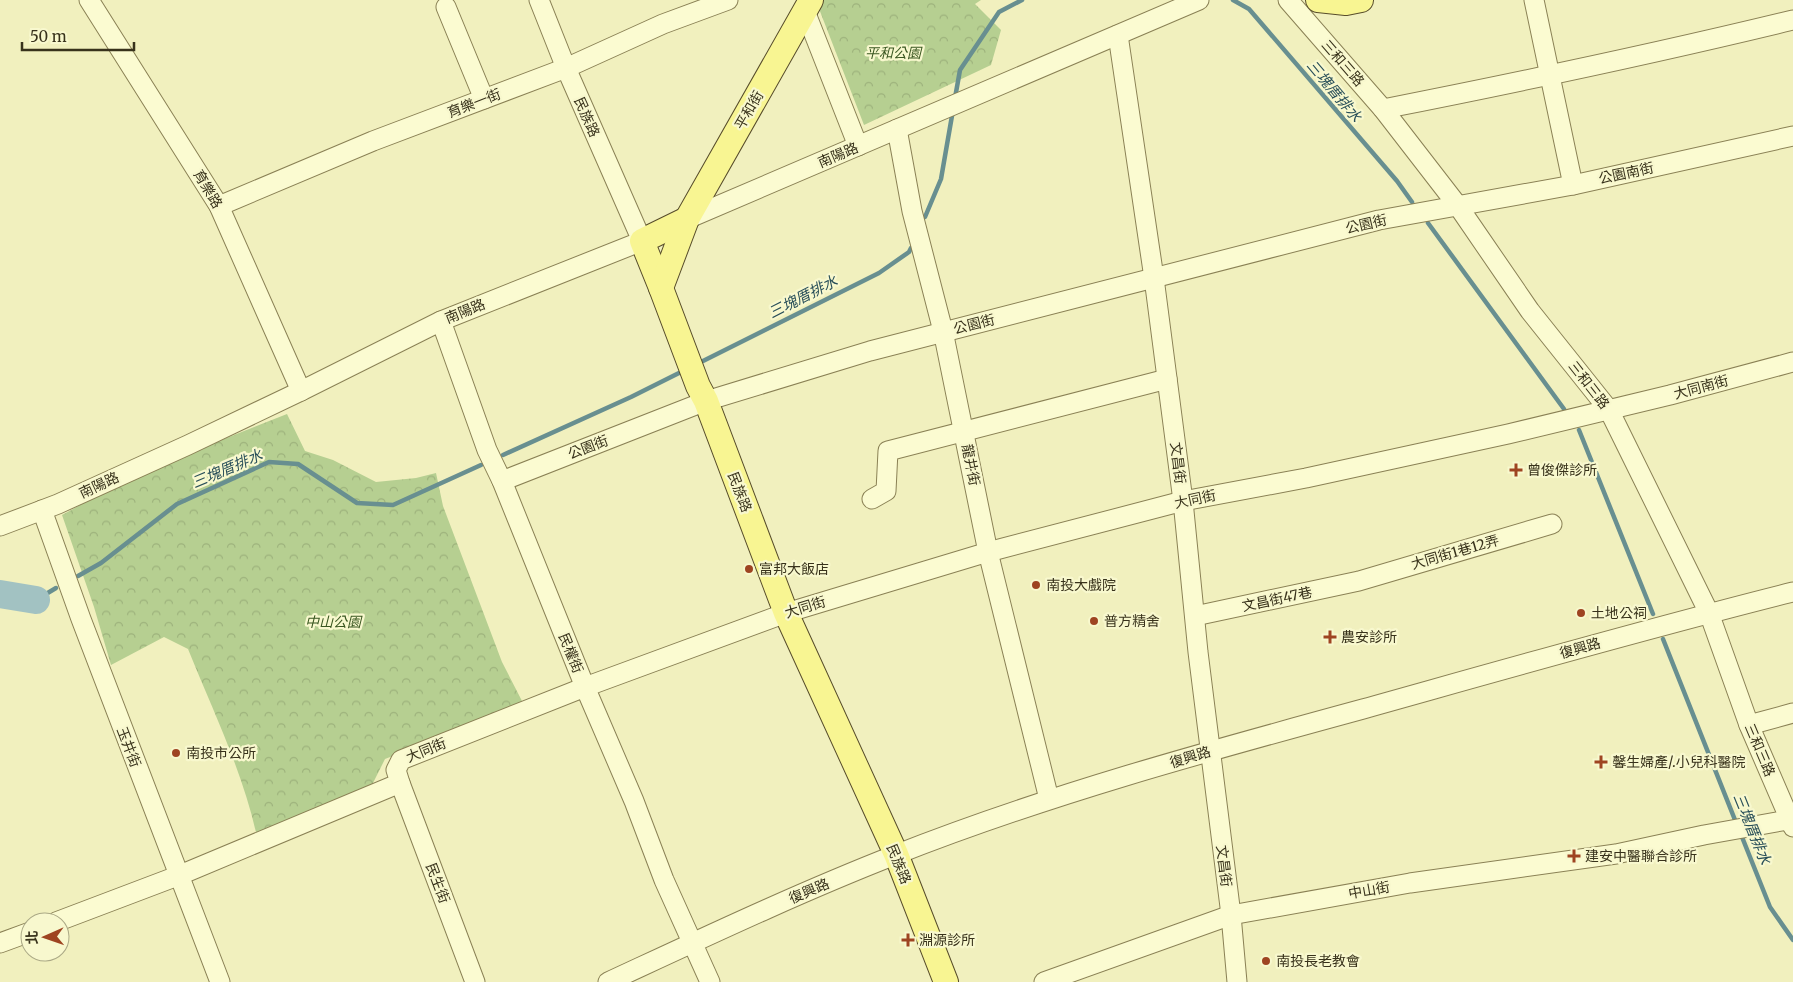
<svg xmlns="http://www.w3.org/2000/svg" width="1793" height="982" viewBox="0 0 1793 982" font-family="Merriweather,'Noto Sans TC',serif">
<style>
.forest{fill:url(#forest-crowns)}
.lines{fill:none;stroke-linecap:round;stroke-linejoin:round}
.stream{stroke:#688f90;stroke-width:4.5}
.river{stroke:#a2c2c2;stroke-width:28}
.minor-casing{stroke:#8a8155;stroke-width:21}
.major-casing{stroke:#574c2a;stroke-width:26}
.minor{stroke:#fbfbd1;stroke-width:19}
.major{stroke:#f8f592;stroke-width:24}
.poi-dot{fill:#9e4421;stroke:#f8f8ce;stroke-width:2}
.labels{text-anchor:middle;stroke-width:4.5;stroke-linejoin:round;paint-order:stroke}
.park-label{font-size:14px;font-style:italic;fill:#395620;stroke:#f8f8ce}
.street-label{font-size:14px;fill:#38321b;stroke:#f8f8ce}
.poi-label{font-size:14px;fill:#38321b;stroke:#f8f8ce;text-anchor:start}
.water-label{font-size:15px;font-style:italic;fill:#294f59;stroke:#f8f8ce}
</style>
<defs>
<pattern id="forest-crowns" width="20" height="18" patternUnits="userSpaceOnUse" patternTransform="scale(1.25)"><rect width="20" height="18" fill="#b6cf91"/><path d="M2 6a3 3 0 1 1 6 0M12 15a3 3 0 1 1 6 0" fill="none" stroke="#9db27c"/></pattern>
</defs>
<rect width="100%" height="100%" fill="#f1f0be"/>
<g class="forest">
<path d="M 819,0 L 981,0 L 975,4 L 1001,30 L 991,65 L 864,125 L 816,1 Z"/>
<path d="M 287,414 L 305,451 L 333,460 L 376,482 L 416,478 L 436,473 L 443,506 L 502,662 L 522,701 L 511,710 L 385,759 L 372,785 L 257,837 C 243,772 213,711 188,649 L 164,637 L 111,665 L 94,607 L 62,515 L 126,480 L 204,447 Z"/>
</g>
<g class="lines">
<g class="stream">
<path d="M 1233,0 L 1249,9 L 1397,181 L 1412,202"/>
<path d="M 955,98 L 960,70 L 999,12 L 1022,0"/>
<path d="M 925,217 L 941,179 L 953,110"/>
<path d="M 1428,223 L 1564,409"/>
<path d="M 703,361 L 879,273 L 909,252 L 911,248"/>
<path d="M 1579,430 L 1653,614"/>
<path d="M 503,455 L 631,397 L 679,373"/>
<path d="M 78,576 L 101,563 L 177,504 L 269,462 L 298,464 L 357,503 L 393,505 L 481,465"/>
<path d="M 36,600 L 56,588"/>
<path d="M 1663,639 L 1737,825"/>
<path d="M 1740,832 L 1770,907 L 1793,940"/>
</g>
<path class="river" d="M 0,594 L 36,600"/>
<defs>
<g id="minor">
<path d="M 89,0 L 219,206 L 301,391"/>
<path d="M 1288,0 L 1383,109 L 1458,206 L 1530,311 L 1609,410 L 1709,613 L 1749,725 L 1793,827"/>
<path d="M 1534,0 L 1573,185"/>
<path d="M 446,7 L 484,99"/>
<path d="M 805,11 L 858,146"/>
<path d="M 1118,35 L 1154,278 L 1183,501 L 1198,652 L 1231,915 L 1237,982"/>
<path d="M 1383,109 C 1520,82 1657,53 1793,20"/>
<path d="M 897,129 L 912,211 L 943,331 L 988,552 L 1049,799"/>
<path d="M 219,206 L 373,141 L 566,68 L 663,24 L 728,0"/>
<path d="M 687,219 L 1199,0"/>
<path d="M 441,321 L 487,450 L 502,481 L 585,687 L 634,801 L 664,880 L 710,982"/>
<path d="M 502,481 L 706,401 L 870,351 L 1379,220 L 1573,185 L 1793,136"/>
<path d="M 872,499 L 886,491 L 888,451 L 1167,379"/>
<path d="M 42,510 L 81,619 L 220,982"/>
<path d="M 0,526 L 58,504 L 188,445 L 301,391 L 441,321 L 642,241 L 566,68 L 539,0"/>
<path d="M 1195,616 L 1359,581 L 1552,524"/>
<path d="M 1749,725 L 1793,713"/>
<path d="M 400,783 L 475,982"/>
<path d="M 56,922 L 180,875 L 400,783 L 396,770 L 401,760 L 585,687 L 786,613 L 988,552 L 1183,501 L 1306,478 L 1508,434 L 1670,395 L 1793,362"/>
<path d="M 0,943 L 30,932"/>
<path d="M 608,982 C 703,938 798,893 895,855 C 1047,795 1205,752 1363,709 C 1506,669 1649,628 1793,592"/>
<path d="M 1044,982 L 1231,915 L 1410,883 L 1616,854 L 1704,835 L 1793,819"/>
</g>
<g id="major">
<path d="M 1318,0 L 1346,3 L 1361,0"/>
<path d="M 687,219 L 642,241 L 661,288 L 698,386 L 706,401 L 786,613 L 896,854 L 946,982"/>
<path d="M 661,288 L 687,219 L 811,0"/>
</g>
</defs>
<use href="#minor" class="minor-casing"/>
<use href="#major" class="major-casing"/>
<use href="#minor" class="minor"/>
<use href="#major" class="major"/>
</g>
<g class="poi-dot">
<path d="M1513.5 462.5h5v5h5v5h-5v5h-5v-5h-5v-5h5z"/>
<circle cx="749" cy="569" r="5"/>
<circle cx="1036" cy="585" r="5"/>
<circle cx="1581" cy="613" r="5"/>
<circle cx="1094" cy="621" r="5"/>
<path d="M1327.5 629.5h5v5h5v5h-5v5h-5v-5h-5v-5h5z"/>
<circle cx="176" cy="753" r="5"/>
<path d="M1598.5 754.5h5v5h5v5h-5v5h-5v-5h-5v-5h5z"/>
<path d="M1571.5 848.5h5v5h5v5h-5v5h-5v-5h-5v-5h5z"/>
<path d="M905.5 932.5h5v5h5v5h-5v5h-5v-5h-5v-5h5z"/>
<circle cx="1266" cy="961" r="5"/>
</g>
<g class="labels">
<g class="park-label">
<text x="893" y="58">平和公園</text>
<text x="333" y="627">中山公園</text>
</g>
<g class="street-label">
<text transform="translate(1343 63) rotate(49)" y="5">三和三路</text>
<text transform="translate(474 103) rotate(-21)" y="5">育樂一街</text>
<text transform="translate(749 110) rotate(-60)" y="5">平和街</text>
<text transform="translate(587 117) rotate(66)" y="5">民族路</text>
<text transform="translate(838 155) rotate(-23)" y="5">南陽路</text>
<text transform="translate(1626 173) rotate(-12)" y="5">公園南街</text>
<text transform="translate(208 189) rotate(59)" y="5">育樂路</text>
<text transform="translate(1366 224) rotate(-13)" y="5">公園街</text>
<text transform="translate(465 311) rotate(-22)" y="5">南陽路</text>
<text transform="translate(974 324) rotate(-14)" y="5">公園街</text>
<text transform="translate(1589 385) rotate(52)" y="5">三和三路</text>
<text transform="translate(1701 387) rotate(-15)" y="5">大同南街</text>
<text transform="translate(588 447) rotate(-21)" y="5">公園街</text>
<text transform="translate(1178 463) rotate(83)" y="5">文昌街</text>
<text transform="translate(971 465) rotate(79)" y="5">龍井街</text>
<text transform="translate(99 485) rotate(-25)" y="5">南陽路</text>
<text transform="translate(740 492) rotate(69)" y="5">民族路</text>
<text transform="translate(1195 499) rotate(-12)" y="5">大同街</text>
<text transform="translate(1455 552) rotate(-16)" y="5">大同街1巷12弄</text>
<text transform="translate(1277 599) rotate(-12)" y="5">文昌街47巷</text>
<text transform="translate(805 607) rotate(-17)" y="5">大同街</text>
<text transform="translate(1580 648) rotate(-16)" y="5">復興路</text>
<text transform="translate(571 653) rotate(68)" y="5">民權街</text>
<text transform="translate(129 747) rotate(69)" y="5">玉井街</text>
<text transform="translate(426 750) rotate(-22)" y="5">大同街</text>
<text transform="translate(1760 750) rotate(67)" y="5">三和三路</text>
<text transform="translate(1190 757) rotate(-17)" y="5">復興路</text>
<text transform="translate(899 864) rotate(68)" y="5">民族路</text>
<text transform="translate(1224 866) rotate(83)" y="5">文昌街</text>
<text transform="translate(438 883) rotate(69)" y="5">民生街</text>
<text transform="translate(1369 890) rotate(-10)" y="5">中山街</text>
<text transform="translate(809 891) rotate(-23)" y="5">復興路</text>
</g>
<g class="poi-label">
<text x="1527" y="475">曾俊傑診所</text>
<text x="759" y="574">富邦大飯店</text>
<text x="1046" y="590">南投大戲院</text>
<text x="1591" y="618">土地公祠</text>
<text x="1104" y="626">普方精舍</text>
<text x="1341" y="642">農安診所</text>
<text x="186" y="758">南投市公所</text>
<text x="1612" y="767">馨生婦產/.小兒科醫院</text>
<text x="1585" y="861">建安中醫聯合診所</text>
<text x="919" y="945">淵源診所</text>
<text x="1276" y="966">南投長老教會</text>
</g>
<g class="water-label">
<text transform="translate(1334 91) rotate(50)" y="5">三塊厝排水</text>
<text transform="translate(803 297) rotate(-27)" y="5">三塊厝排水</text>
<text transform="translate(227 469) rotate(-23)" y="5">三塊厝排水</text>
<text transform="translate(1752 829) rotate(68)" y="5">三塊厝排水</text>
</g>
</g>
<g transform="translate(45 937) rotate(268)"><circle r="24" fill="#f8f8ce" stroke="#aba986"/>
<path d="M0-4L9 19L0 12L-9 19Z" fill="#9e4421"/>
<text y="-8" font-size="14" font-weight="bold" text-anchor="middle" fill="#38321b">北</text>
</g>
<path d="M22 42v8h112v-8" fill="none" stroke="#38321b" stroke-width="2.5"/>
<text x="30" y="42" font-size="15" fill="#38321b" stroke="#f8f8ce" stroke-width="4" paint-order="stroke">50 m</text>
</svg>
